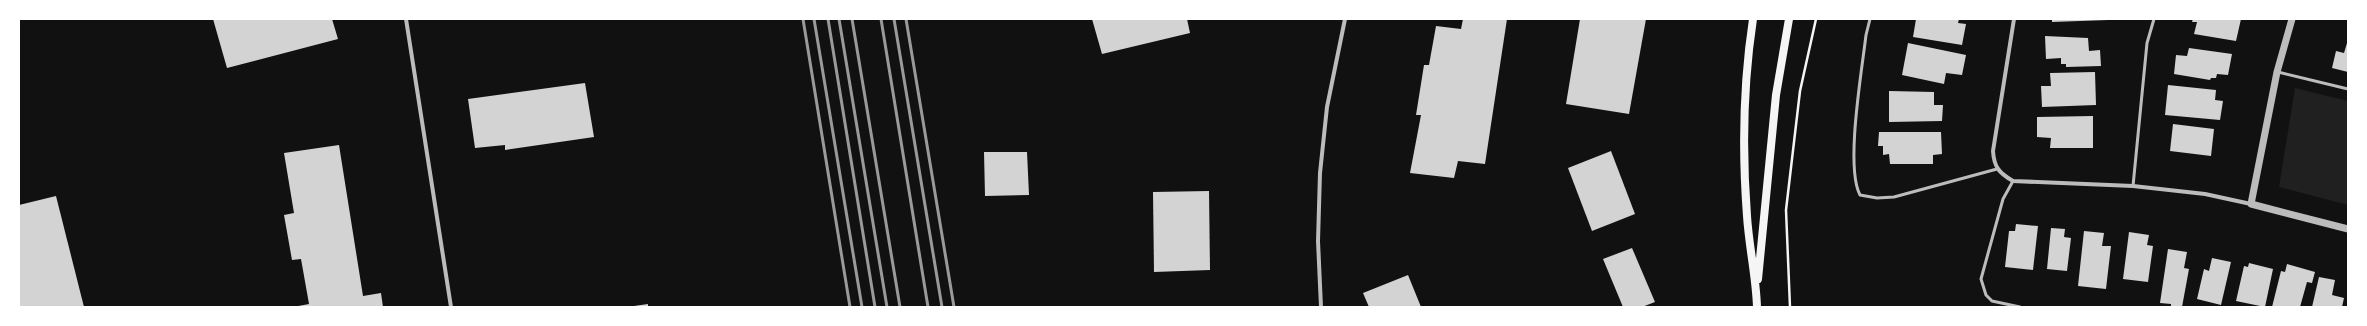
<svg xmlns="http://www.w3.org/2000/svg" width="2367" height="326" viewBox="0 0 2367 326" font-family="'Space Grotesk',sans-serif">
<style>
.green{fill:#202020}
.building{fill:#d3d3d3}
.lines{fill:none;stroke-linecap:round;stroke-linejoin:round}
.path{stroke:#f5f5f5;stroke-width:2.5}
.service{stroke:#bcbcbc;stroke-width:3}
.minor{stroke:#bcbcbc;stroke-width:4}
.tertiary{stroke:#bcbcbc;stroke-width:7}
.secondary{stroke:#f5f5f5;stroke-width:8}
.rail{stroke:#9a9a9a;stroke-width:3}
</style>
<rect width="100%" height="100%" fill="#111"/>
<path class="green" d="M 2295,88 L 2348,101 L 2348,205 L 2279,187 Z"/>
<g class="building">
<path d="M 213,19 L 332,19 L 338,39 L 227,68 Z"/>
<path d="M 1092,19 L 1187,19 L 1190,33 L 1102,54 Z"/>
<path d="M 1463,19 L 1507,19 L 1485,164 L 1458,161 L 1454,178 L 1410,173 L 1421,115 L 1416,115 L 1424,65 L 1429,65 L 1436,26 L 1461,29 Z"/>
<path d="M 1580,19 L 1646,19 L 1629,114 L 1566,104 Z"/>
<path d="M 1916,19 L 1959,19 L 1958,23 L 1966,24 L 1962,45 L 1913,37 Z"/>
<path d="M 2052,19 L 2108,19 L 2108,20 L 2052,22 Z"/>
<path d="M 2193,19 L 2241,19 L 2236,41 L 2194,34 L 2197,22 L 2192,22 Z"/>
<path d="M 2045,36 L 2088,38 L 2089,51 L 2100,50 L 2101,66 L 2066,67 L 2066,64 L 2061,64 L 2061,58 L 2046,59 Z"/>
<path d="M 1908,43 L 1966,55 L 1962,75 L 1946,73 L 1944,84 L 1902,75 Z"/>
<path d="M 2347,43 L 2348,72 L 2332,68 L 2336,51 L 2344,53 Z"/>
<path d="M 2189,48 L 2232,54 L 2228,75 L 2217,74 L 2216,78 L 2211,78 L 2210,80 L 2174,74 L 2176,55 L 2187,56 Z"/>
<path d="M 2095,72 L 2096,105 L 2042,107 L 2041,86 L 2051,86 L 2050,73 Z"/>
<path d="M 585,83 L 594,137 L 505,150 L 505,145 L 475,148 L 468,99 Z"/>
<path d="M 2168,85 L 2216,90 L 2215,100 L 2223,101 L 2220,120 L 2165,115 Z"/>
<path d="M 1889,91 L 1934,92 L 1934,105 L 1943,105 L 1942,121 L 1889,122 Z"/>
<path d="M 2093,116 L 2093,148 L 2050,148 L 2051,138 L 2037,137 L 2037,117 Z"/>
<path d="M 2173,124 L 2214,129 L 2211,156 L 2170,151 Z"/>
<path d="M 1879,132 L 1941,132 L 1942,154 L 1933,155 L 1933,164 L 1890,164 L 1889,154 L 1883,155 L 1883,146 L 1878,146 Z"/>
<path d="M 339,145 L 363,296 L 381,293 L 383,307 L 293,307 L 309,304 L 301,259 L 292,260 L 284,215 L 294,213 L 284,153 Z"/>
<path d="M 1611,151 L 1635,214 L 1592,231 L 1568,168 Z"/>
<path d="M 984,152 L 1027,152 L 1029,195 L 985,196 Z"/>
<path d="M 1209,191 L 1210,270 L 1154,272 L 1153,192 Z"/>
<path d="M 56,196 L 84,307 L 19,307 L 19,205 Z"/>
<path d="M 2016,224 L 2038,226 L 2033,270 L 2005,267 L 2009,231 L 2015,231 Z"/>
<path d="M 2051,228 L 2065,229 L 2064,237 L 2071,238 L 2067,271 L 2047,269 Z"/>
<path d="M 2084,231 L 2104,233 L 2102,246 L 2111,246 L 2106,289 L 2078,286 Z"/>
<path d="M 2129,232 L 2149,235 L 2147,245 L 2153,246 L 2148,282 L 2123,279 Z"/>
<path d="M 1632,248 L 1655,302 L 1642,307 L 1623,307 L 1603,259 Z"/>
<path d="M 2168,249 L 2187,252 L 2184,268 L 2189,269 L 2182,307 L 2171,307 L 2171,304 L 2160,303 Z"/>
<path d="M 2212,258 L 2231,262 L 2221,305 L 2197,299 L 2204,269 L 2209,271 Z"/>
<path d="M 2249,263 L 2273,269 L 2265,307 L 2236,301 L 2244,266 L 2248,267 Z"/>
<path d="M 2287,264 L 2315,272 L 2312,283 L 2307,282 L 2300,307 L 2272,307 L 2281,271 L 2285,272 Z"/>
<path d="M 1408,275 L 1421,307 L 1369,307 L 1363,293 Z"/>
<path d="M 2319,277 L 2335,280 L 2332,295 L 2344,298 L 2342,307 L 2312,307 Z"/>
<path d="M 648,304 L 648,307 L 634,307 L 634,306 Z"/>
</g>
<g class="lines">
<path class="path" d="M 1790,307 L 1786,210 L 1800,91 L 1816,19"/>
<g class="service">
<path d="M 1870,19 L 1866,35 C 1862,70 1845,167 1860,195 L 1877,198 L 1894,197 L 1997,169"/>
<path d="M 2278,72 L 2348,89"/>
<path d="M 2013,181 L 2003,199 L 1981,279 L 1986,295 L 1992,301 L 2020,307"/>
<path d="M 2133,186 L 2147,43 L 2154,19"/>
</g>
<g class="minor">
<path d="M 406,19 L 451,307"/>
<path d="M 2014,19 L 1993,151 C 1994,167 1999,173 2013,181 L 2133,186 L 2205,194 L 2251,204"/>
<path d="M 1321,307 L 1318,241 L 1320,173 L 1327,107 L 1345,19"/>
</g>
<path class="tertiary" d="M 2292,19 L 2277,72 L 2251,204 L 2348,229"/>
<g class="secondary">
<path d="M 1753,19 C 1743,85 1742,150 1747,216 C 1749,247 1756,276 1757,307"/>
<path d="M 1758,279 L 1776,95 L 1789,19"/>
</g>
<g class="rail">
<path d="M 803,19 L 850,307"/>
<path d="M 814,19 L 862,307"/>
<path d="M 828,19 L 875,307"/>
<path d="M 839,19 L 887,307"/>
<path d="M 852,19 L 900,307"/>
<path d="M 881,19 L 928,307"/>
<path d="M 894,19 L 942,307"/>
<path d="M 906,19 L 954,307"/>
</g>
</g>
<rect width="2367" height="326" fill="none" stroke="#ffffff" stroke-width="40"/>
</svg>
